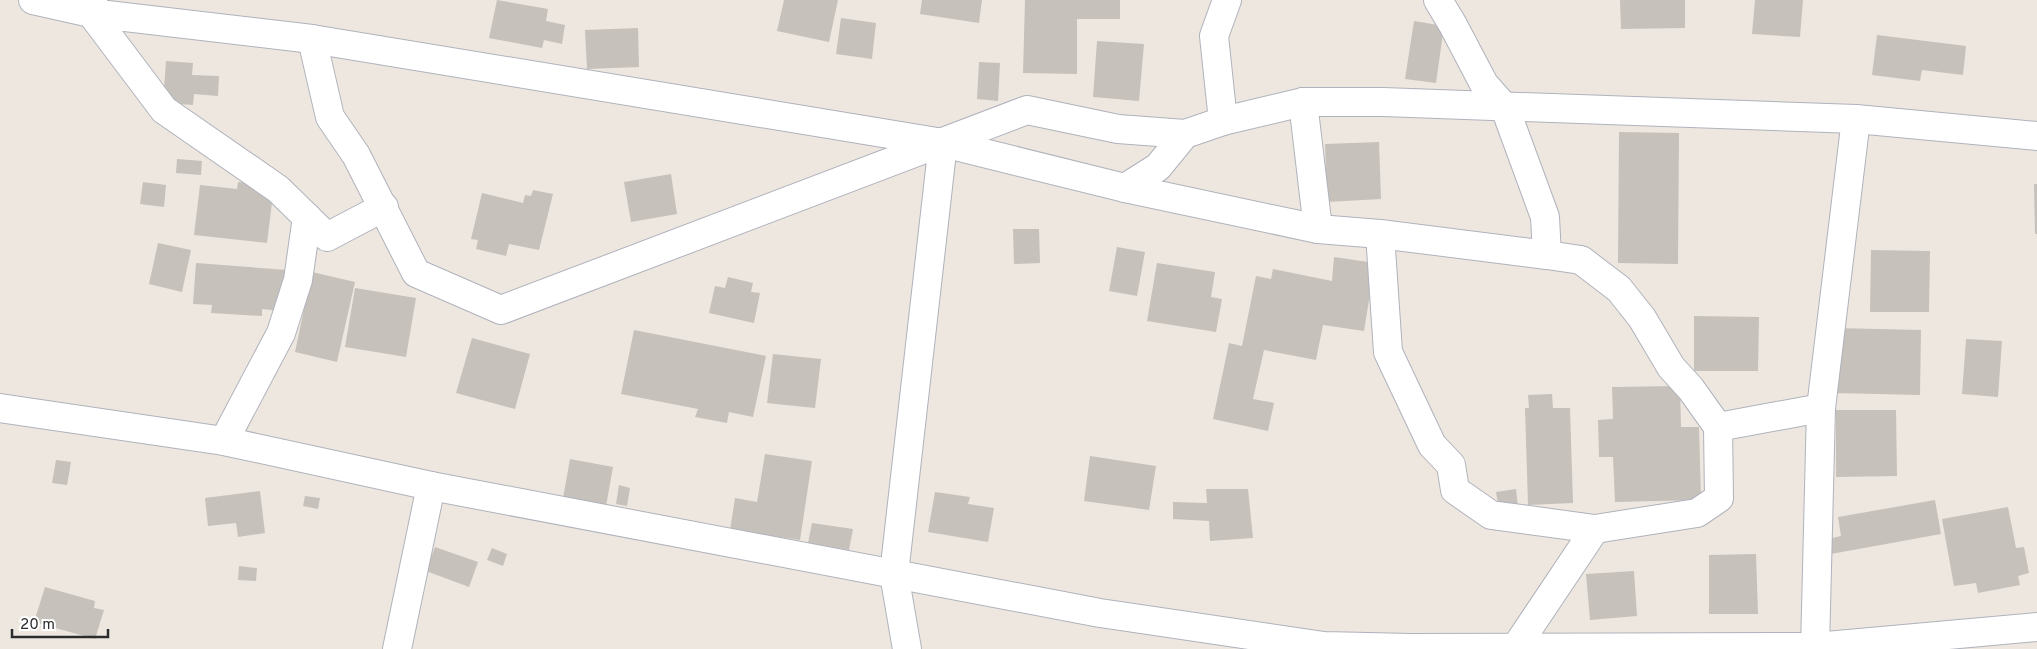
<svg xmlns="http://www.w3.org/2000/svg" width="2037" height="649" viewBox="0 0 2037 649" font-family="Overpass,sans-serif">
<style>
.building{fill:#c6c1bb}
.lines{fill:none;stroke-linecap:round;stroke-linejoin:round}
.minor-casing{stroke:#b0b2bc;stroke-width:30}
.minor{stroke:#fff;stroke-width:28}
</style>
<rect width="100%" height="100%" fill="#ede7e0"/>
<g class="building">
<path d="M 497,0 L 548,9 L 546,21 L 565,25 L 562,44 L 544,40 L 542,48 L 489,38 Z"/>
<path d="M 784,0 L 838,0 L 829,42 L 777,31 Z"/>
<path d="M 922,0 L 982,0 L 979,23 L 920,14 Z"/>
<path d="M 1025,0 L 1120,0 L 1120,19 L 1077,19 L 1077,74 L 1023,73 Z"/>
<path d="M 1620,0 L 1685,0 L 1685,28 L 1621,29 Z"/>
<path d="M 1755,0 L 1803,0 L 1800,37 L 1752,34 Z"/>
<path d="M 841,18 L 876,23 L 872,59 L 836,54 Z"/>
<path d="M 1414,21 L 1444,26 L 1436,83 L 1405,79 Z"/>
<path d="M 638,28 L 639,67 L 587,69 L 585,30 Z"/>
<path d="M 1877,35 L 1966,46 L 1963,75 L 1922,70 L 1920,81 L 1872,75 Z"/>
<path d="M 1097,41 L 1144,44 L 1139,101 L 1093,97 Z"/>
<path d="M 166,61 L 193,63 L 192,75 L 219,76 L 218,96 L 194,94 L 193,105 L 163,103 Z"/>
<path d="M 979,62 L 1000,63 L 998,101 L 977,99 Z"/>
<path d="M 1619,132 L 1679,133 L 1678,264 L 1618,263 Z"/>
<path d="M 1379,142 L 1381,199 L 1327,202 L 1325,144 Z"/>
<path d="M 177,159 L 202,161 L 201,175 L 176,173 Z"/>
<path d="M 671,174 L 677,214 L 631,222 L 624,182 Z"/>
<path d="M 143,182 L 166,185 L 164,207 L 140,204 Z"/>
<path d="M 238,182 L 274,186 L 267,243 L 194,235 L 200,185 L 237,189 Z"/>
<path d="M 2034,184 L 2037,184 L 2037,234 L 2035,234 Z"/>
<path d="M 533,190 L 553,194 L 539,250 L 509,244 L 506,256 L 476,249 L 478,240 L 471,239 L 482,193 L 523,203 L 525,195 L 531,196 Z"/>
<path d="M 1013,229 L 1039,229 L 1040,263 L 1014,264 Z"/>
<path d="M 158,243 L 191,250 L 182,292 L 149,284 Z"/>
<path d="M 1117,247 L 1145,252 L 1137,296 L 1109,291 Z"/>
<path d="M 1871,250 L 1930,251 L 1929,312 L 1870,312 Z"/>
<path d="M 1334,257 L 1375,263 L 1364,331 L 1323,325 L 1316,360 L 1264,350 L 1253,399 L 1274,403 L 1268,431 L 1213,419 L 1229,343 L 1242,346 L 1256,276 L 1271,279 L 1273,269 L 1332,281 Z"/>
<path d="M 196,263 L 287,270 L 283,311 L 262,309 L 262,316 L 211,313 L 212,305 L 193,304 Z"/>
<path d="M 1157,263 L 1215,272 L 1211,297 L 1222,299 L 1216,332 L 1147,321 Z"/>
<path d="M 312,272 L 355,282 L 337,362 L 295,352 Z"/>
<path d="M 728,277 L 753,283 L 751,292 L 760,293 L 754,323 L 709,313 L 715,286 L 725,288 Z"/>
<path d="M 355,288 L 416,298 L 406,357 L 345,347 Z"/>
<path d="M 1694,316 L 1759,317 L 1758,371 L 1694,371 Z"/>
<path d="M 1835,328 L 1921,330 L 1920,395 L 1833,393 Z"/>
<path d="M 634,330 L 766,356 L 753,417 L 729,412 L 727,423 L 695,417 L 698,409 L 621,394 Z"/>
<path d="M 472,338 L 530,354 L 515,409 L 456,393 Z"/>
<path d="M 1966,339 L 2002,341 L 1998,397 L 1962,394 Z"/>
<path d="M 773,354 L 821,359 L 815,408 L 767,403 Z"/>
<path d="M 1680,386 L 1681,427 L 1699,427 L 1701,500 L 1615,502 L 1613,457 L 1599,457 L 1598,420 L 1613,419 L 1612,387 Z"/>
<path d="M 1552,394 L 1553,408 L 1570,408 L 1573,503 L 1528,505 L 1525,408 L 1529,408 L 1528,395 Z"/>
<path d="M 1836,410 L 1896,410 L 1897,476 L 1836,477 Z"/>
<path d="M 765,454 L 812,461 L 800,540 L 730,530 L 735,498 L 757,502 Z"/>
<path d="M 1090,456 L 1156,466 L 1149,510 L 1084,501 Z"/>
<path d="M 570,459 L 613,467 L 605,512 L 562,504 Z"/>
<path d="M 56,460 L 71,462 L 67,485 L 52,483 Z"/>
<path d="M 619,485 L 630,488 L 627,506 L 616,504 Z"/>
<path d="M 1206,489 L 1248,489 L 1253,538 L 1210,541 L 1209,521 L 1173,519 L 1173,502 L 1207,503 Z"/>
<path d="M 1516,489 L 1518,507 L 1499,509 L 1496,492 Z"/>
<path d="M 260,491 L 265,533 L 238,537 L 236,523 L 208,526 L 205,498 Z"/>
<path d="M 935,492 L 970,497 L 968,504 L 994,508 L 988,542 L 928,532 Z"/>
<path d="M 305,496 L 320,498 L 318,509 L 303,506 Z"/>
<path d="M 1935,500 L 1941,534 L 1831,554 L 1828,539 L 1841,536 L 1838,517 Z"/>
<path d="M 2008,507 L 2016,548 L 2024,547 L 2029,573 L 2018,576 L 2020,585 L 1978,593 L 1976,583 L 1954,586 L 1942,519 Z"/>
<path d="M 812,523 L 853,529 L 849,550 L 808,543 Z"/>
<path d="M 435,547 L 478,562 L 469,587 L 426,571 Z"/>
<path d="M 492,548 L 507,554 L 503,566 L 487,560 Z"/>
<path d="M 1756,554 L 1758,614 L 1709,614 L 1709,555 Z"/>
<path d="M 239,566 L 257,568 L 256,581 L 238,580 Z"/>
<path d="M 1634,571 L 1637,616 L 1590,620 L 1586,574 Z"/>
<path d="M 45,587 L 95,601 L 94,608 L 104,610 L 95,639 L 34,622 Z"/>
</g>
<g class="lines">
<defs>
<g id="minor">
<path d="M 33,0 L 91,13 L 312,39 L 943,143 L 1125,188 L 1158,167 L 1185,134 L 1223,121 L 1303,102 L 1383,102 L 1856,119 L 2037,136"/>
<path d="M 1438,0 L 1453,25 L 1484,84 L 1505,108 L 1545,217 L 1547,255 L 1581,260 L 1619,289 L 1642,318 L 1671,367 L 1691,389 L 1718,427 L 1821,408"/>
<path d="M 93,1 L 91,13 L 164,110 L 278,189 L 327,237 L 384,207"/>
<path d="M 312,39 L 330,117 L 356,155 L 416,273 L 501,310 L 1027,110 L 1118,129 L 1185,134"/>
<path d="M 1223,121 L 1214,36 L 1227,0"/>
<path d="M 1125,188 L 1318,229 L 1303,102"/>
<path d="M 1318,229 L 1380,234 L 1547,255"/>
<path d="M 1380,234 L 1388,352 L 1432,445 L 1451,465 L 1455,490 L 1491,515 L 1595,529 L 1697,513 L 1719,498 L 1718,427"/>
<path d="M 0,408 L 224,441 L 431,486 L 1100,613 L 1324,646 L 1411,648 L 1815,647 L 2037,627"/>
<path d="M 224,441 L 281,333 L 298,280 L 307,217"/>
<path d="M 1516,647 L 1595,529"/>
<path d="M 397,649 L 431,486"/>
<path d="M 907,649 L 894,574 L 943,143"/>
<path d="M 1815,649 L 1821,408 L 1856,119"/>
</g>
</defs>
<use href="#minor" class="minor-casing"/>
<use href="#minor" class="minor"/>
</g>
<path d="M12 629v8h96v-8" fill="none" stroke="#2c2c2c" stroke-width="2.5"/>
<text x="20" y="629" font-size="15" fill="#2c2c2c" stroke="#ffffff" stroke-width="4" paint-order="stroke">20 m</text>
</svg>
